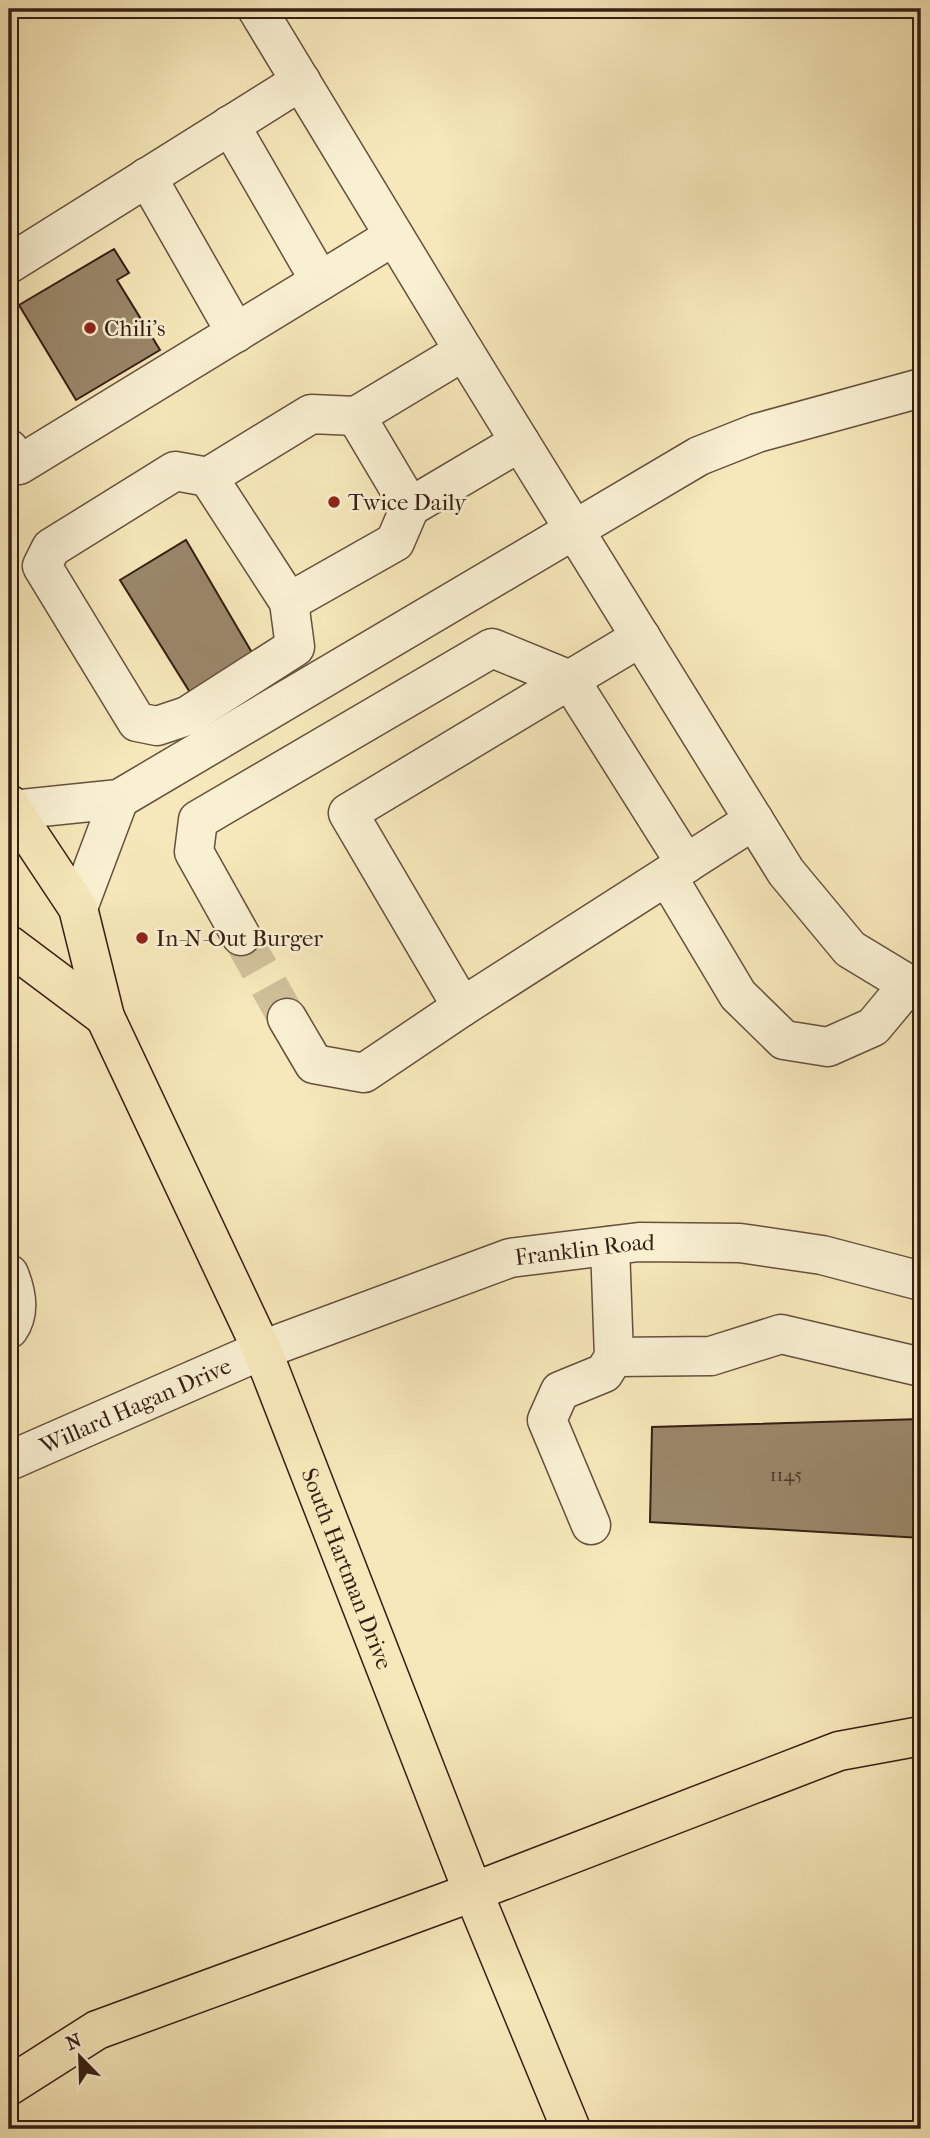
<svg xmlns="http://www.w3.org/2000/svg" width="930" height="2138" viewBox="0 0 930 2138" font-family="'IM FELL French Canon',serif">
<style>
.building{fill:#9a876a;stroke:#361e14;stroke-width:2}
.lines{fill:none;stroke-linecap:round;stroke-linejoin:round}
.minor-tunnel{stroke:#d0c099;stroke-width:38;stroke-dasharray:38 19;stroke-linecap:butt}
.minor-casing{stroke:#66503e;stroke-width:41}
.major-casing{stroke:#361e14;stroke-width:41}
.highway-casing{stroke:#361e14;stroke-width:41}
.minor{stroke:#f9f0d2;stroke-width:38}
.major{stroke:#f6e8ba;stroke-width:38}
.highway{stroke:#f6e8ba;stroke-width:38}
.poi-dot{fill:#8f2418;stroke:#f9f0d2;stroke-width:2.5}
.labels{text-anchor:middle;stroke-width:5;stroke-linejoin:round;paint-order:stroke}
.number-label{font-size:19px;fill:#4f382a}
.poi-label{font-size:23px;fill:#361e14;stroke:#f9f0d2;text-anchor:start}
.street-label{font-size:23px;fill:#361e14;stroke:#f9f0d2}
</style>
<rect width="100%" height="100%" fill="#f6e8ba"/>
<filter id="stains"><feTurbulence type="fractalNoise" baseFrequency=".00286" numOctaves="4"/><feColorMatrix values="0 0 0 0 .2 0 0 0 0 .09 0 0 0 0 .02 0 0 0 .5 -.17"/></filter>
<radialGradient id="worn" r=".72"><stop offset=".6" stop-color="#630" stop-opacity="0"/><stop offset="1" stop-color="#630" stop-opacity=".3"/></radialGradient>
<g class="building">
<path d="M 114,249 L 129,273 L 117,280 L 160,350 L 76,400 L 19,305 Z"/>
<path d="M 186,540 L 258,663 L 196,702 L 120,580 Z"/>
<path d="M 921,1419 L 921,1538 L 650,1522 L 652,1427 Z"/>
</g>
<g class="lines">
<path class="minor-tunnel" d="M 241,936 L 287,1018"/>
<defs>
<g id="minor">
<path d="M 257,9 L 464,351 L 356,416 L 410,507 L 520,442 L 786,872 L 850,949 L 921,992"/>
<path d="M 230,125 L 320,281"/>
<path d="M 147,177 L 236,333"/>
<path d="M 9,264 L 301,81"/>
<path d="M 464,351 L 520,442"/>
<path d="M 356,416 L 311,414 L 208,477 L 289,602 L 395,542 L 410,507"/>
<path d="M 9,449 L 19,465 L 394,236"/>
<path d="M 208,477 L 175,471 L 51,548 L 42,566 L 137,722 L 157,726 L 187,716 L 295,647 L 289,602"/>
<path d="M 641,637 L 348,813 L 462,1007 L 754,820"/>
<path d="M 12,810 L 119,799 L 699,456 L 757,433 L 921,388"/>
<path d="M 667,876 L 738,995 L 784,1040 L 828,1047 L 873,1027 L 908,985"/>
<path d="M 78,908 L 119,799"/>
<path d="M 241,936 L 194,852 L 198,820 L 492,648 L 570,680 L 686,864"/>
<path d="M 287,1018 L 314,1064 L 364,1073 L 462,1007"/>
<path d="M 9,1274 C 16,1291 21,1312 9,1329"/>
<path d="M 614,1357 L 711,1356 L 781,1334 L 921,1367"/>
<path id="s1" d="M 9,1461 L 262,1350 L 510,1258 L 639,1242 L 740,1243 L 822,1255 L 921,1281"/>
<path d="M 591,1525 L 547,1420 L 560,1391 L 604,1373 L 614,1357 L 610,1246"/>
</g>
<g id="major">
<path id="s2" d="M 9,804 L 78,908 L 105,1017 L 262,1350 L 473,1892 L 571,2129"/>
<path d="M 9,945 L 105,1017"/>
</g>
<path id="highway" d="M 9,2086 L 97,2030 L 473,1892 L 839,1751 L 921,1736"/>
</defs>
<use href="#minor" class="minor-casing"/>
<use href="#major" class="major-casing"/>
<use href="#highway" class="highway-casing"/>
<use href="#minor" class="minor"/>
<use href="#major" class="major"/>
<use href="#highway" class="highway"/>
</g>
<g class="poi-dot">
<circle cx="90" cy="328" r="7"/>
<circle cx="334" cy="502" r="7"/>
<circle cx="142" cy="938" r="7"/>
</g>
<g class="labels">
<g class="number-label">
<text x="786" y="1481">1145</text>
</g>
<g class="poi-label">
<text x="104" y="336">Chili's</text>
<text x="348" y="510">Twice Daily</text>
<text x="156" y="946">In-N-Out Burger</text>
</g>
<g class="street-label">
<text dy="8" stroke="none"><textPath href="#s1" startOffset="616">Franklin Road</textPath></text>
<text dy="8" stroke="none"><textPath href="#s1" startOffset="138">Willard Hagan Drive</textPath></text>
<text dy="8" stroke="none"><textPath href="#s2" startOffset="840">South Hartman Drive</textPath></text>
</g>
</g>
<rect width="930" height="2138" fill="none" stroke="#f6e8ba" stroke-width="35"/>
<rect x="10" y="10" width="909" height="2117" fill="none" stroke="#361e14" stroke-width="3.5"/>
<rect x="18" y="18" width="895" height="2103" fill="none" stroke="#361e14" stroke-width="2"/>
<g transform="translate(80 2057) rotate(337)" stroke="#f9f0d2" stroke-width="5" paint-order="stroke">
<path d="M0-5L12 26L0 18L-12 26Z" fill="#361e14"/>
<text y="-10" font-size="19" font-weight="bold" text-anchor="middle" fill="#361e14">N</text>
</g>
<rect width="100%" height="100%" filter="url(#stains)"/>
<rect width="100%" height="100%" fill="url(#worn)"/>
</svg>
